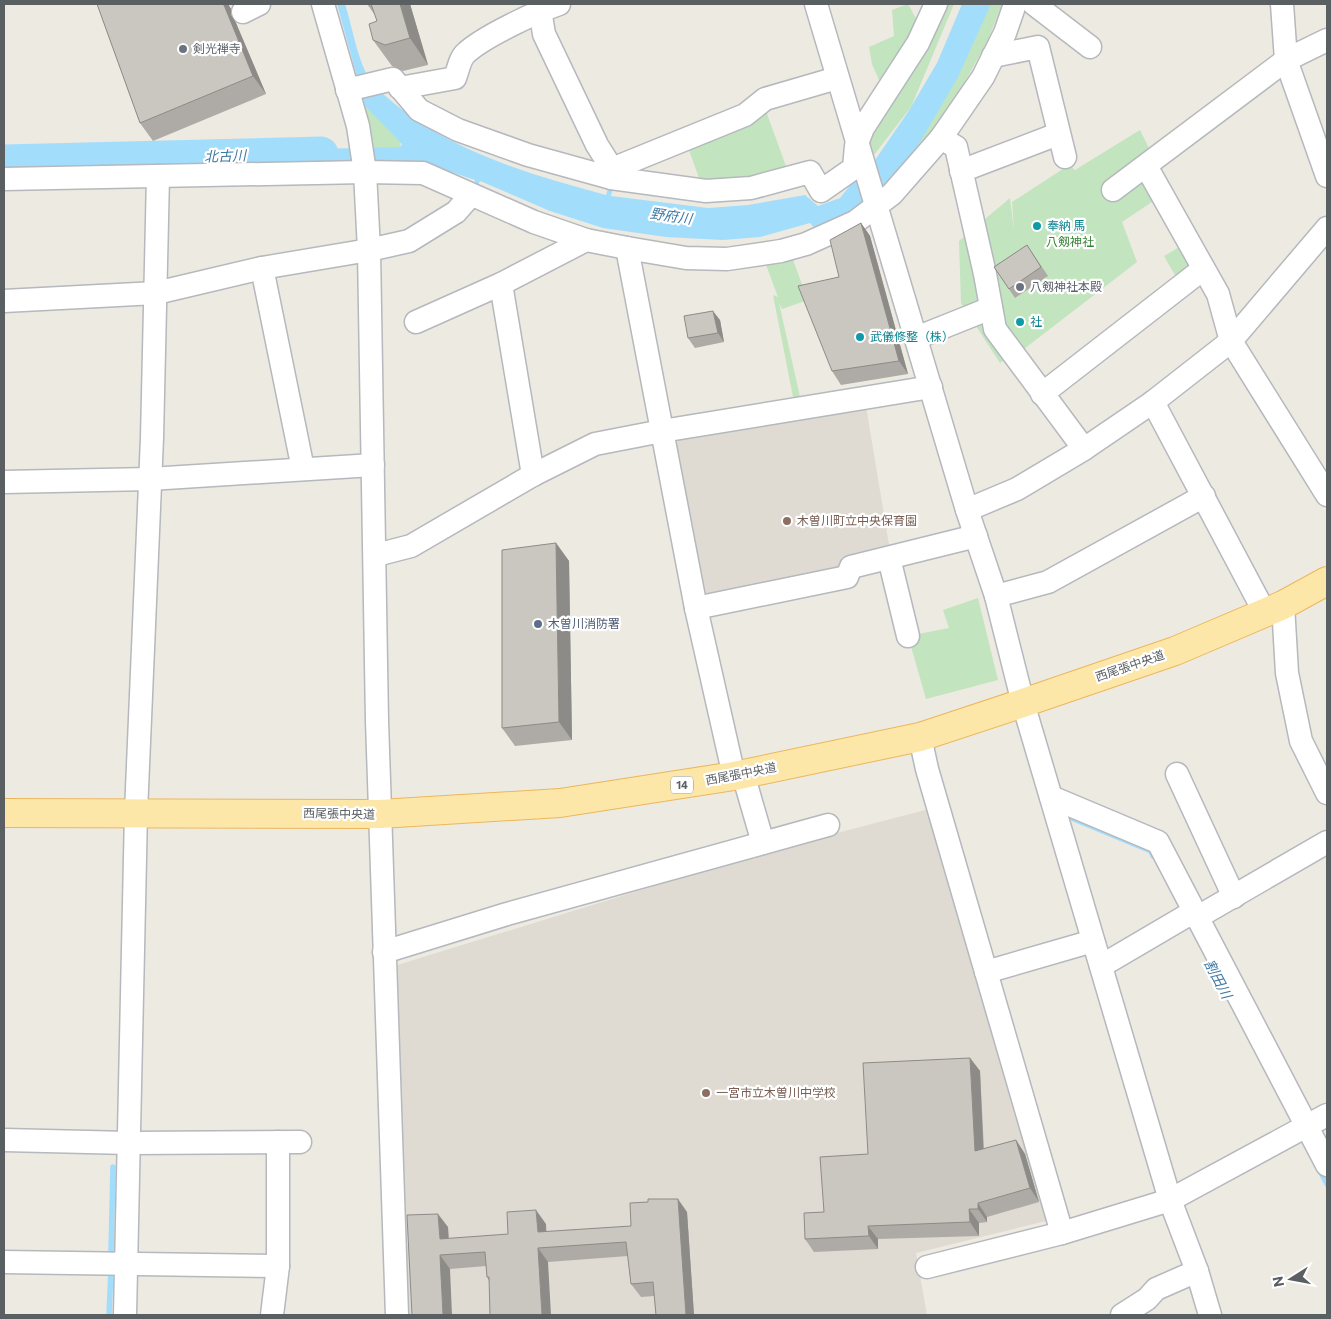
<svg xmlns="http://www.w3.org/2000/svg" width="1331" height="1319" viewBox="0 0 1331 1319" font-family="Commissioner,'Noto Sans JP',sans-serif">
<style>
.education{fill:#dfdbd3}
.green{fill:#c2e4bf}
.water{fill:#a3ddfc}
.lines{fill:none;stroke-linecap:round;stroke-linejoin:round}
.stream{stroke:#a3ddfc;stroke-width:5.5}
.river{stroke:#a3ddfc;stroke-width:35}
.minor-casing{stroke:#b5b8bc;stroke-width:25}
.major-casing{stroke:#ecb75c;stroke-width:30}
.minor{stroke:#fff;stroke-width:22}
.major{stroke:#fce7a8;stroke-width:28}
.wall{fill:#aeaba6}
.shaded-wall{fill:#8d8b87}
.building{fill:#cac7c1;stroke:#8d8b87}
.worship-dot{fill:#6b7280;stroke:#fff;stroke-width:2}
.culture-dot{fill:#0f9aa8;stroke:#fff;stroke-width:2}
.education-dot{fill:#8d6e63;stroke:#fff;stroke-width:2}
.service-dot{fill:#5c6f8a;stroke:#fff;stroke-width:2}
.labels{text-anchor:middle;stroke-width:4.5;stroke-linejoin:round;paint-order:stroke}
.shield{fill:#fff;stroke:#8c8f91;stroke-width:1}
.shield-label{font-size:11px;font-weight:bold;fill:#5a5f62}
.worship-label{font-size:12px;fill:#5b616d;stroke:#fff;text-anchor:start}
.culture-label{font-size:12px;fill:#0d838f;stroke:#fff;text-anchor:start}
.park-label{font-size:12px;fill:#3b8438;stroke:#fff}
.education-label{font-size:12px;fill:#785e54;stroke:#fff;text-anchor:start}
.service-label{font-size:12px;fill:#4e5e75;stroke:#fff;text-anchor:start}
.street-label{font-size:12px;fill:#5a5f62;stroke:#fff}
.water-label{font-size:14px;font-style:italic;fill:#3e79a4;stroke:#fff}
</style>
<rect width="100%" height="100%" fill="#edeae2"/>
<g class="education">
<path d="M 866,406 L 890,551 L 838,574 L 704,602 L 674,448 L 681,436 Z"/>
<path d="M 933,808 L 1050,1220 L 916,1253 L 927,1315 L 405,1315 L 394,966 L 768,851 Z"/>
</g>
<g class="green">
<path d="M 908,4 L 923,31 L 935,4 L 954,4 L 911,107 L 870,160 L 858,142 L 897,74 L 879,80 L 872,64 L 869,47 L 894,36 L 892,10 Z"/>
<path d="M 989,4 L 1002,4 L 988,40 L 932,141 L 879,198 L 877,192 L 906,166 Z"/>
<path d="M 361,96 L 365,106 L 401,141 L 400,147 L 368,149 Z"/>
<path d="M 766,111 L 787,169 L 750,182 L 700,181 L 685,139 Z"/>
<path d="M 1140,130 L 1162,175 L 1148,180 L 1158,198 L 1122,222 L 1137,262 L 1020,352 L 1001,326 L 991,273 L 999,266 L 985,276 L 995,329 L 1012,354 L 1000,363 L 961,303 L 959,241 L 1010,198 L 1014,231 L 1012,202 L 1069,165 L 1075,170 Z"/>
<path d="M 1188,242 L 1203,269 L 1179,282 L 1164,256 Z"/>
<path d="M 790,252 L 808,300 L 782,309 L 779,303 L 800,397 L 818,393 L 819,398 L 794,402 L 773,295 L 778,297 L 765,262 Z"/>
<path d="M 978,598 L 998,680 L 926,699 L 908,636 L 949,628 L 943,610 Z"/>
</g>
<path class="water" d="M 337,4 L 345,4 C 352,26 356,52 366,73 C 372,85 384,95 395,104 C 454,153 533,175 606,195 L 610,182 L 614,184 L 611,196 L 708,208 L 748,205 L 805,195 L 818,206 L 840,198 L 856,178 L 873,163 L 908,112 L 937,63 L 962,4 L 991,4 L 958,77 L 906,166 L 861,205 L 839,220 L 816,230 L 810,223 L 760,237 L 723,240 L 666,237 L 603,228 L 550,211 L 480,181 L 476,189 L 473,188 L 475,180 L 418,161 L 274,166 L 273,150 L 400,147 L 402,144 L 365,106 Z"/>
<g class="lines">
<g class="stream">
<path d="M 1069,817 L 1151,851 L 1153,856"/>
<path d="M 1319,1169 L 1327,1184"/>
<path d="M 111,1252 L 113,1167"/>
<path d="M 109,1315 L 111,1269"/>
</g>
<path class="river" d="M 4,162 L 321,154"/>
<defs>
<g id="minor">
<path d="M 323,4 L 358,126 L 365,172 L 369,250 L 377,721 L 397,1315"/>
<path d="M 539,4 L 544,34 L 597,145 L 612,169 L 611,178"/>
<path d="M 816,4 L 967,510 L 996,596 L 1023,703 L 1170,1200 L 1197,1271 L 1210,1315"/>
<path d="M 1034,4 L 1090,47"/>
<path d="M 1282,4 L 1286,60 L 1327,176"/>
<path d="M 243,12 L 259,4"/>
<path d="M 993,56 L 1038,47 L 1065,157"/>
<path d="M 400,88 L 455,78 C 458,70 460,58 466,53 C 483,37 536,12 559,4"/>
<path d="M 347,90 L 393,79 L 419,110 L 458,130 L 528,155 L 611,178 L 706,191 L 751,188 L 810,172 L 821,191 L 854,168 L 856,146 L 863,128 L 918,43 L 936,4"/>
<path d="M 941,138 L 956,147 L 985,274 L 995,329 L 1084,449"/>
<path d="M 1146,166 L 1218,294 L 1231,341 L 1327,495"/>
<path d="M 612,169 L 745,115 L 765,99 L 837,78"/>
<path d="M 961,171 L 1058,134"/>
<path d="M 4,179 L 365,172 L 423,173 L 534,222 L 586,240 L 627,248 L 686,258 L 727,259 L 781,251 L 806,244 L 855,222 L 892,194 L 941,138 L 983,77 L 1005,33 L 1015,4"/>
<path d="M 1113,190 L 1286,60 L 1327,40"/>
<path d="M 627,248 L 696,608 L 734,776"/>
<path d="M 262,268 L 303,469"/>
<path d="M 501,284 L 533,475"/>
<path d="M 4,301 L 156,293 L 262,268 L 369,250 L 409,241 L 456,212 L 470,196"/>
<path d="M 416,322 L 501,284 L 586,240"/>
<path d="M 916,338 L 991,308"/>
<path d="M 1042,394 L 1203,269"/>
<path d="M 1153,402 L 1265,613"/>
<path d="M 4,482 L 150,479 L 373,465"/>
<path d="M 967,510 L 1017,489 L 1084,449 L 1153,402 L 1231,341 L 1327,228"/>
<path d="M 376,555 L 411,546 L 533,475 L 595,444 L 662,431 L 931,387"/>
<path d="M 889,558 L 908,636"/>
<path d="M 996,596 L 1048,582 L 1204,496"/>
<path d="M 1283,605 L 1287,673 L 1301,741 L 1327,793"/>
<path d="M 696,608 L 847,577 L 851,567 L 976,536"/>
<path d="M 920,737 L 927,769 L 1062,1233"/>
<path d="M 743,774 L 763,843"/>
<path d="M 1177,774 L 1234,897"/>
<path d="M 1051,797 L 1158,842 L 1327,1165"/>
<path d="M 1196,918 L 1327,842"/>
<path d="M 384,952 L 507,914 L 828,825"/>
<path d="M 1101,966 L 1193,912"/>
<path d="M 986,972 L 1093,941"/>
<path d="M 4,1140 L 129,1143 L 300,1142"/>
<path d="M 4,1262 L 278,1266"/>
<path d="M 927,1267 L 1062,1233 L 1170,1200 L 1327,1115"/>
<path d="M 125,1315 L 136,812 L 152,438 L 158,176"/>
<path d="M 272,1315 L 278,1266 L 278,1142"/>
<path d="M 1122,1315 L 1147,1299 L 1156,1289 L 1197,1271"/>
</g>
<path id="major" d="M 4,813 L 380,814 L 560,803 L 734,776 L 920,737 L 1023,703 L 1175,651 L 1283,605 L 1327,581"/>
</defs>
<use href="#minor" class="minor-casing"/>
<use href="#major" class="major-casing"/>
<use href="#minor" class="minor"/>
<use href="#major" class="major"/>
</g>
<g class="wall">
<path d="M 97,4 L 228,4 L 231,9 L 231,15 L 236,23 L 266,94 L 153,141 L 140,123 Z"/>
<path d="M 367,4 L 410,4 L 428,65 L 403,71 L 392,66 L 373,40 L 377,21 L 375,15 Z"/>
<path d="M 861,223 L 870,236 L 908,374 L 841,385 L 832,371 L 839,277 Z"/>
<path d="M 1027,245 L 1048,276 L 1015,298 L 994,267 Z"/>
<path d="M 720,320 L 724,342 L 695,348 L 688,338 Z"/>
<path d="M 556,543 L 569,561 L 572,740 L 515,746 L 502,728 Z"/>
<path d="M 970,1058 L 980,1071 L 984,1149 L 1016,1140 L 1025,1154 L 1039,1202 L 987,1217 L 987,1222 L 979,1223 L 979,1236 L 878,1239 L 878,1249 L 814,1252 L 805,1239 L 868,1154 Z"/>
<path d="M 687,1212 L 694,1315 L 656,1315 L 654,1296 L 641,1297 L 631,1284 L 628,1256 L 548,1262 L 489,1281 L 487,1277 L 486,1266 L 450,1269 L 412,1315 L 448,1227 L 449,1239 L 508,1234 L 546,1224 L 546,1232 L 631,1226 Z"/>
</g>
<g class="shaded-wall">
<path d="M 222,4 L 228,4 L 231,9 L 231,15 L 236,23 L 266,94 L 253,76 Z"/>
<path d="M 400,4 L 410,4 L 428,65 L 410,38 Z"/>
<path d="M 861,223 L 870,236 L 908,374 L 899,361 Z"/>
<path d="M 713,311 L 720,320 L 724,342 L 718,333 Z"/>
<path d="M 556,543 L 569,561 L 572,740 L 559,722 Z"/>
<path d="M 970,1058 L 980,1071 L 984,1165 L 975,1151 Z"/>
<path d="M 1016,1140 L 1025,1154 L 1039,1202 L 1030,1188 Z"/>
<path d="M 678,1199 L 687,1212 L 694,1315 L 686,1315 Z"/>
<path d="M 978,1203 L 987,1217 L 987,1222 L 978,1209 Z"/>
<path d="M 969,1209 L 979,1223 L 979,1236 L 970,1222 Z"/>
<path d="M 536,1210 L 546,1224 L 547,1246 L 538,1232 Z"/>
<path d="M 438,1214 L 448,1227 L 449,1253 L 440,1239 Z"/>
<path d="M 868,1226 L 878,1239 L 878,1249 L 869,1236 Z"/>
<path d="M 538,1248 L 548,1262 L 551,1315 L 542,1315 Z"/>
<path d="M 440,1255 L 450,1269 L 452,1315 L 443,1315 Z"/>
</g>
<g class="building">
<path d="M 97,4 L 222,4 L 224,5 L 253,76 L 140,123 Z"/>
<path d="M 371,4 L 400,4 L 410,38 L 385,45 L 373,40 L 369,24 L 377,21 Z"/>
<path d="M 861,223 L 899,361 L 832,371 L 798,286 L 839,277 L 830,240 Z"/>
<path d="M 1027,245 L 1041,267 L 1009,289 L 994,267 Z"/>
<path d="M 713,311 L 718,333 L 688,338 L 684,316 Z"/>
<path d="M 556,543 L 559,722 L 502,728 L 502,550 Z"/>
<path d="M 970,1058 L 975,1151 L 1016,1140 L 1030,1188 L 978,1203 L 978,1209 L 969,1209 L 970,1222 L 868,1226 L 869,1236 L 805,1239 L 804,1213 L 824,1212 L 820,1157 L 868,1154 L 863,1063 Z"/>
<path d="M 648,1199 L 678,1199 L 686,1315 L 656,1315 L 653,1282 L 631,1284 L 626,1242 L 538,1248 L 542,1315 L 490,1315 L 489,1277 L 487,1277 L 485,1252 L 440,1255 L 443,1315 L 412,1315 L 407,1215 L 438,1214 L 440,1239 L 508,1234 L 507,1212 L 536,1210 L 538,1232 L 631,1226 L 630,1203 L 648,1202 Z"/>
</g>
<g class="worship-dot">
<circle cx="183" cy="49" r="5"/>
<circle cx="1020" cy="287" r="5"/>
</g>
<g class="culture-dot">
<circle cx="1037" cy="226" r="5"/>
<circle cx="1020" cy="322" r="5"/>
<circle cx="860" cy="337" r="5"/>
</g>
<g class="education-dot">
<circle cx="787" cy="521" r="5"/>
<circle cx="706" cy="1093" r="5"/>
</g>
<circle class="service-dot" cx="538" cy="624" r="5"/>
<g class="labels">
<rect class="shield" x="671" y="776.5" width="22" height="17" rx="4"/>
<g class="shield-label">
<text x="682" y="789">14</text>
</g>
<g class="worship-label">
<text x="193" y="53">剣光禅寺</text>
<text x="1030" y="291">八剱神社本殿</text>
</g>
<g class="culture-label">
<text x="1047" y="230">奉納 馬</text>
<text x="1030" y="326">社</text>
<text x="870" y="341">武儀修整（株）</text>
</g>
<g class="park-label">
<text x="1070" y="246">八剱神社</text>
</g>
<g class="education-label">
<text x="797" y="525">木曽川町立中央保育園</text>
<text x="716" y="1097">一宮市立木曽川中学校</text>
</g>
<g class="service-label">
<text x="548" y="628">木曽川消防署</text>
</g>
<g class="street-label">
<text transform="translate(1130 666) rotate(-19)" y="4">西尾張中央道</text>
<text transform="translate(741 774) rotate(-11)" y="4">西尾張中央道</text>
<text transform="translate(339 814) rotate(1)" y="4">西尾張中央道</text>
</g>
<g class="water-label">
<text transform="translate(225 156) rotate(-2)" y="5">北古川</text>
<text transform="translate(671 216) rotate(8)" y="5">野府川</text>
<text transform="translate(1218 979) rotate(62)" y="5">割田川</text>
</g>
</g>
<rect width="1331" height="1319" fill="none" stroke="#5a5f62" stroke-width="10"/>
<g transform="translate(1291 1279) rotate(259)" stroke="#ffffff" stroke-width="4" paint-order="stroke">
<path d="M0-4L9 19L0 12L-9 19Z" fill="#5a5f62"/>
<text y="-8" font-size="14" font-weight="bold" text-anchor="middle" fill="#5a5f62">N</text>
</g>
</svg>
